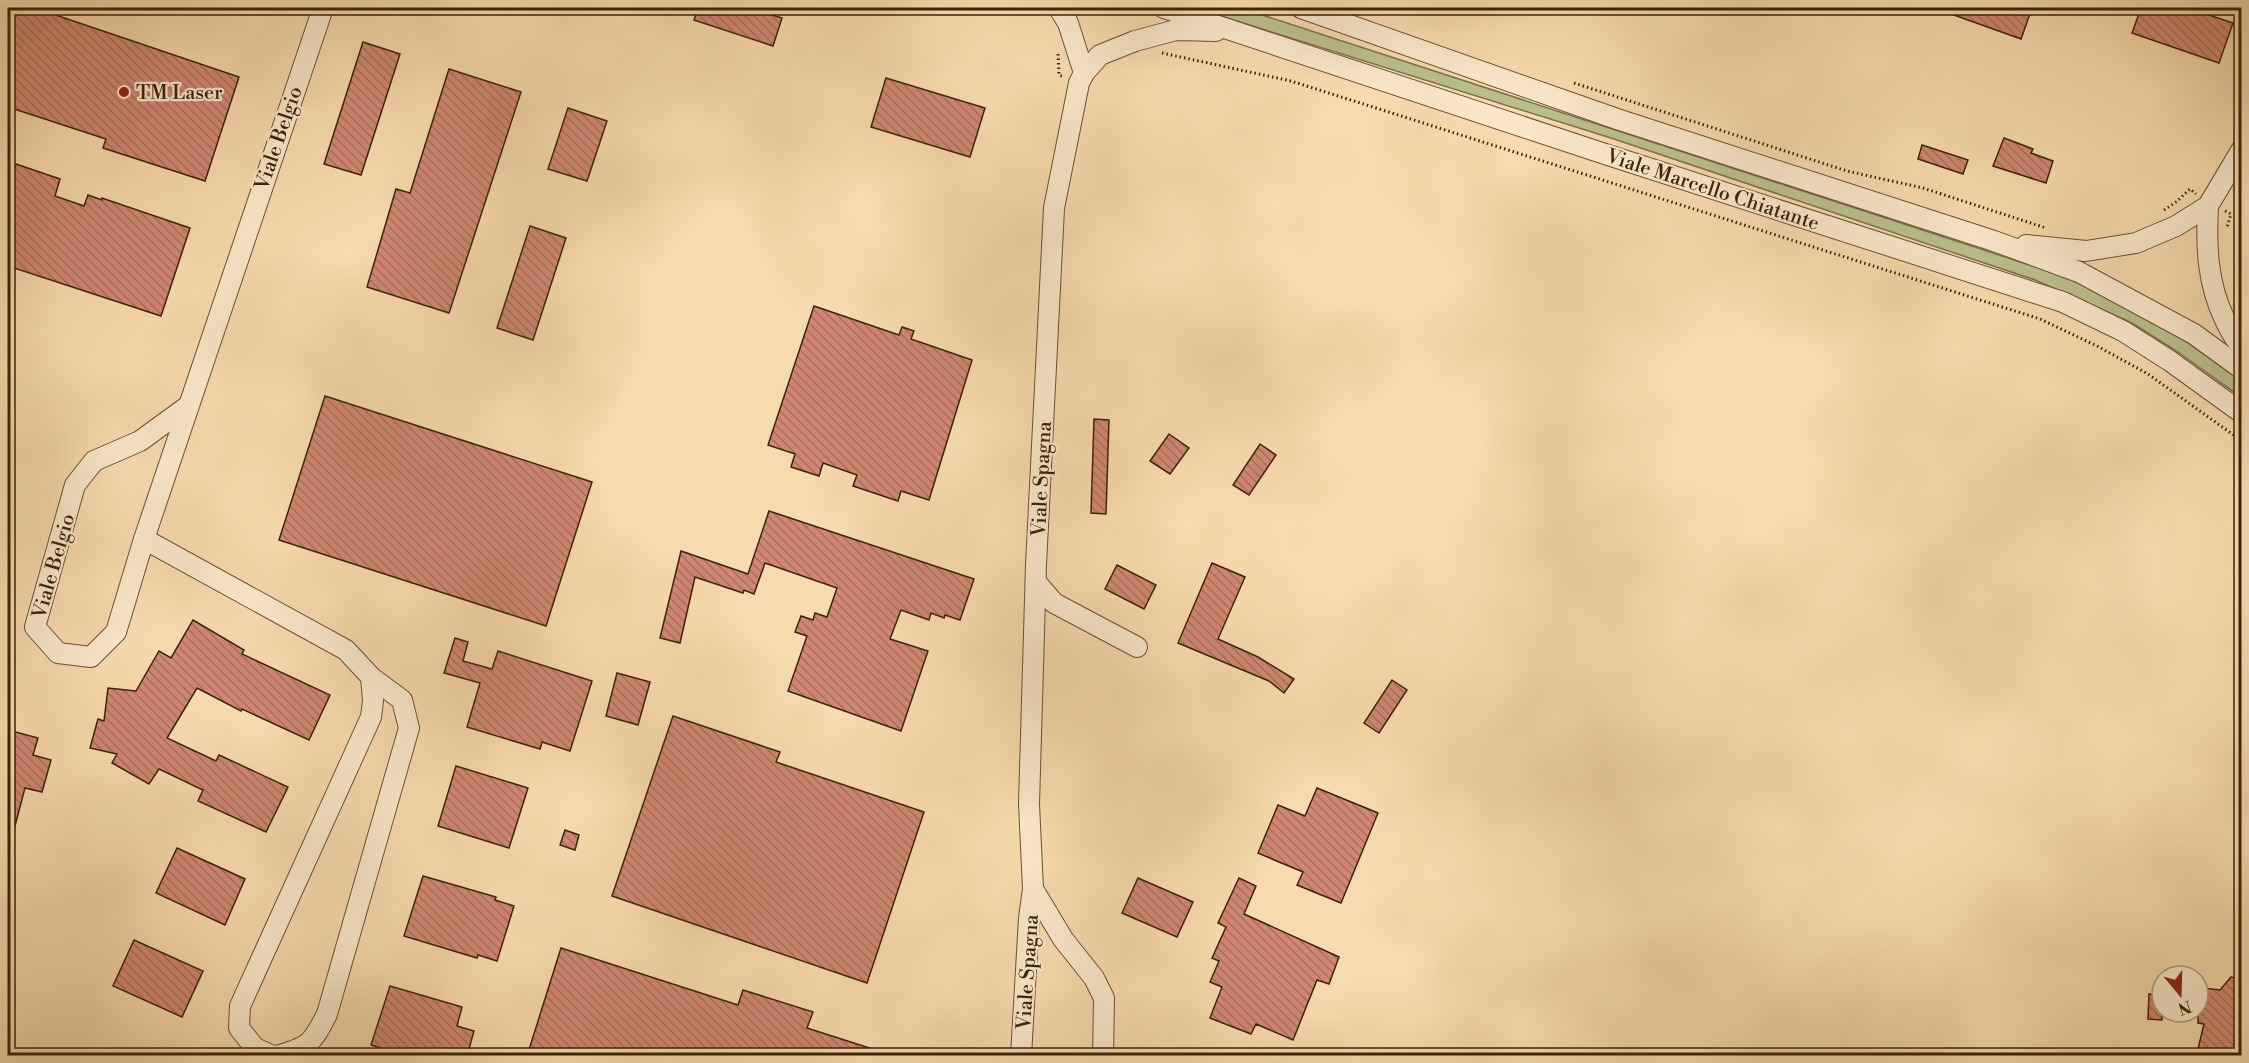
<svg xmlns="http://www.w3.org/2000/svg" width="2249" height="1063" viewBox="0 0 2249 1063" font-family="'Libre Bodoni',serif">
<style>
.grass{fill:#b9c08d;stroke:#7a724c;stroke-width:1.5}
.building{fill:url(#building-back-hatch);stroke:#3a230b;stroke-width:1.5}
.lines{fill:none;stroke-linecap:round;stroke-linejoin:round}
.minor-casing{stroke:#695134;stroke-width:22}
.path{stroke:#3a230b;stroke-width:3;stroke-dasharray:1.5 3;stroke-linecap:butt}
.minor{stroke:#fae7ca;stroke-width:20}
.poi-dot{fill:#8f2418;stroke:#fae7ca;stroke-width:2}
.labels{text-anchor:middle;stroke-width:4.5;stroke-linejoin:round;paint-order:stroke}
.poi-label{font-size:20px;fill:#3a230b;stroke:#fae7ca;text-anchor:start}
.street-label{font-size:20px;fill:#3a230b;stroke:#fae7ca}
</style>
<defs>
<pattern id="building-back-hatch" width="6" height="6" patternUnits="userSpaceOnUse" patternTransform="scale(1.5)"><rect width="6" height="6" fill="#d08773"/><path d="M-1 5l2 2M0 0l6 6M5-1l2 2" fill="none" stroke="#aa6e5d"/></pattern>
</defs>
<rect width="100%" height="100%" fill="#f7daad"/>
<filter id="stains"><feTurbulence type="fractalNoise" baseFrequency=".00333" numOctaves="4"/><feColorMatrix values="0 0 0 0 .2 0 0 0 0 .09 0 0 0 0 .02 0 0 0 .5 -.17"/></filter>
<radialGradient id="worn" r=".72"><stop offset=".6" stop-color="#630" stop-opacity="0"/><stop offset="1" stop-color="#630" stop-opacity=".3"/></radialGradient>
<path class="grass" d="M 1195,8 L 1241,8 L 2039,268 L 2094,289 L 2135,311 L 2184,340 L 2241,381 L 2241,397 L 2178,352 L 2132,323 L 2035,280 L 1611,138 Z"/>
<g class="building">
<path d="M 8,8 L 35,8 L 239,77 L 205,181 L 103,148 L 106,139 L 8,107 L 12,95 L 8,94 Z"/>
<path d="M 698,8 L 749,8 L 782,18 L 773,46 L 694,20 Z"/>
<path d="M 1937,8 L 2032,8 L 2021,39 L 1937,9 Z"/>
<path d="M 2141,8 L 2188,8 L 2233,23 L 2219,63 L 2132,33 Z"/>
<path d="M 363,42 L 400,54 L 361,175 L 324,164 Z"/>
<path d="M 449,69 L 521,92 L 449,313 L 367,287 L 396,189 L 410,193 Z"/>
<path d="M 886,78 L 985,108 L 970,157 L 871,127 Z"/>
<path d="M 568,108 L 607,121 L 587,181 L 548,169 Z"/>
<path d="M 2004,138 L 2033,149 L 2031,153 L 2053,161 L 2046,183 L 1993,166 Z"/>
<path d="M 1922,145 L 1968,160 L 1963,174 L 1918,159 Z"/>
<path d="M 16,164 L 60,179 L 55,196 L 84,206 L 88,195 L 102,200 L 102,198 L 190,228 L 161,316 L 8,266 L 8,190 Z"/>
<path d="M 530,226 L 566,238 L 533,340 L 497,328 Z"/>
<path d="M 814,306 L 899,335 L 902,327 L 914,331 L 911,339 L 972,360 L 929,500 L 901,491 L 898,501 L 853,486 L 857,475 L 823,463 L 819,476 L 791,467 L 795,454 L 768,445 Z"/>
<path d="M 325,396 L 592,482 L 546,626 L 279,540 Z"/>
<path d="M 1094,419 L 1109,420 L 1106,514 L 1091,513 Z"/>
<path d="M 1169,434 L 1189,448 L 1170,474 L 1150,461 Z"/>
<path d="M 1260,444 L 1276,455 L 1249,495 L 1233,485 Z"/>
<path d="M 769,511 L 974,579 L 960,620 L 945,615 L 944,618 L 931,613 L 929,620 L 901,610 L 890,639 L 928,651 L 901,731 L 788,691 L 807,636 L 795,632 L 801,616 L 813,620 L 815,613 L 827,617 L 837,588 L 765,563 L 754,594 L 744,590 L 743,593 L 695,577 L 680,643 L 660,638 L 681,551 L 748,574 Z"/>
<path d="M 1212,563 L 1245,577 L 1218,639 L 1258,657 L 1294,679 L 1284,693 L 1269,681 L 1178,643 Z"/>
<path d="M 1117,565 L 1156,585 L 1144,609 L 1105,589 Z"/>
<path d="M 193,620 L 244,650 L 242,654 L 330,695 L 309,740 L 242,709 L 241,711 L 197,688 L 167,738 L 216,761 L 219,755 L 288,787 L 266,832 L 198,801 L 203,790 L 159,769 L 149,784 L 112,763 L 117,754 L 90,748 L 98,719 L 104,721 L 108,688 L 136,691 L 159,651 L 171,658 Z"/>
<path d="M 455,638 L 468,642 L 463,661 L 492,669 L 498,651 L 592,681 L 570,751 L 542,742 L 540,749 L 467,727 L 480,683 L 444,673 Z"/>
<path d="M 617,673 L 650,682 L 638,725 L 606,716 Z"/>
<path d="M 1392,680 L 1407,690 L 1379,733 L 1364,723 Z"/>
<path d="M 673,716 L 780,752 L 776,762 L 924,812 L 867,983 L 612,896 Z"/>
<path d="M 8,730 L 38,738 L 33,755 L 51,760 L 42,792 L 25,788 L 12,837 L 8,836 Z"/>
<path d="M 456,766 L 528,788 L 509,848 L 438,826 Z"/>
<path d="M 1317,788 L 1378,813 L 1341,903 L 1297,885 L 1303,872 L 1258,853 L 1278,805 L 1305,816 Z"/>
<path d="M 565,830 L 579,835 L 575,850 L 560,845 Z"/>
<path d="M 177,848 L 245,879 L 225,925 L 156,893 Z"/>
<path d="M 423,876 L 496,897 L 495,900 L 514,906 L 497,961 L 478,955 L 477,958 L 404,936 Z"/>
<path d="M 1138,878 L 1193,902 L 1177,937 L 1122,913 Z"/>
<path d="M 1239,878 L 1256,886 L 1244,914 L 1339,957 L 1329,984 L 1317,980 L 1293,1040 L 1256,1024 L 1251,1034 L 1210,1018 L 1222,987 L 1210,982 L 1219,961 L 1212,958 L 1226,927 L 1218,923 Z"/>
<path d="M 134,940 L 203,971 L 182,1017 L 113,986 Z"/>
<path d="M 561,948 L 738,1005 L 743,990 L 813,1012 L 807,1028 L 885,1053 L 884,1056 L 527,1056 Z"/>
<path d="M 2231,977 L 2241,979 L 2241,988 L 2237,1001 L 2241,1002 L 2241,1036 L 2239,1036 L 2231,1056 L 2214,1056 L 2215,1053 L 2198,1049 L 2204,1024 L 2198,1023 L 2198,997 L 2202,998 L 2203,988 L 2220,990 Z"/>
<path d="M 390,986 L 462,1007 L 457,1026 L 474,1031 L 467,1056 L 406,1056 L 371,1045 Z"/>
<path d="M 2149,994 L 2162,995 L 2162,1020 L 2148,1019 Z"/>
</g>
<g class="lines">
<defs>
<g id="minor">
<path d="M 1059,8 L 1068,23 L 1084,73"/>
<path d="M 1164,8 L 1605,154 L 2063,302 L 2123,331 L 2170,361 L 2242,413"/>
<path d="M 1301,8 L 1617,119 L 1994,241 L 2079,272 L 2194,334 L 2242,369"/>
<path d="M 2208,206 C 2206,246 2207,283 2225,320 C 2230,330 2234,339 2242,347"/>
<path d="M 2026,245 L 2086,251 L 2136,243 L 2176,226 L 2208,206 L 2242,149"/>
<path d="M 188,406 L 140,441 L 94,461 L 75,485 L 35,627 L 58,653 L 91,657 L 116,632 L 144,539 L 323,8"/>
<path d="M 144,539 L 346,650 L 371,677 L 402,700 L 409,728 L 327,1014 C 312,1044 309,1047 276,1056"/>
<path d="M 1036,582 L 1054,603 L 1137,647"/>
<path d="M 1033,889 L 1063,939 L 1094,978 L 1104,998 L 1103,1056"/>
<path d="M 273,1056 L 255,1048 L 239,1028 L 240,1006 L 371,717 L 373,701 L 371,677"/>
<path d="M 1021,1056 L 1029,918 L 1033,889 L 1029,804 L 1036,565 L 1054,208 L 1079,83 L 1084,73 L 1100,55 L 1135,41 L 1176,30 L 1216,31"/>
</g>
</defs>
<use href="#minor" class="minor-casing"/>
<g class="path">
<path d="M 1162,53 L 1291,81 L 2040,319 L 2097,346 L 2148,374 L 2242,441"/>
<path d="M 1058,54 L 1059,75 L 1064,77"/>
<path d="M 1574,83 L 1847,171 L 1923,188 L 2046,228"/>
<path d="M 2164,210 L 2176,202 L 2190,189 L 2196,194"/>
<path d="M 2225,211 L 2231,214 L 2227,227"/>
</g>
<use href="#minor" class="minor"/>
</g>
<circle class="poi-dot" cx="124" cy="92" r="6"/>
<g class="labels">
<g class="poi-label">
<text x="136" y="99">TM Laser</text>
</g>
<g class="street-label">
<text transform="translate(278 138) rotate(-71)" y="7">Viale Belgio</text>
<text transform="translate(1713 189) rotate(18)" y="7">Viale Marcello Chiatante</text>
<text transform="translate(1041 479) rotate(-87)" y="7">Viale Spagna</text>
<text transform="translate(53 566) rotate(-74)" y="7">Viale Belgio</text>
<text transform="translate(1027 972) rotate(-86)" y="7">Viale Spagna</text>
</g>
</g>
<rect width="2249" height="1063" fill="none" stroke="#f7daad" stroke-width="30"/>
<rect x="9" y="9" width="2231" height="1045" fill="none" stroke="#3a230b" stroke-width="3"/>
<rect x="15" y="15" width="2219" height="1033" fill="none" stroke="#3a230b" stroke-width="1.5"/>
<g transform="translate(2180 994) rotate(161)"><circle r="28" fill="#fae7ca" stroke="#ad997e" stroke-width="1.5"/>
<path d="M0-4.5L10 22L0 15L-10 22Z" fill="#8f2418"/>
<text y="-9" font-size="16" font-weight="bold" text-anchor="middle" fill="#3a230b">N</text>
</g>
<rect width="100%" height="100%" filter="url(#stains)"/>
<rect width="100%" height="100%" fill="url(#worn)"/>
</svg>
